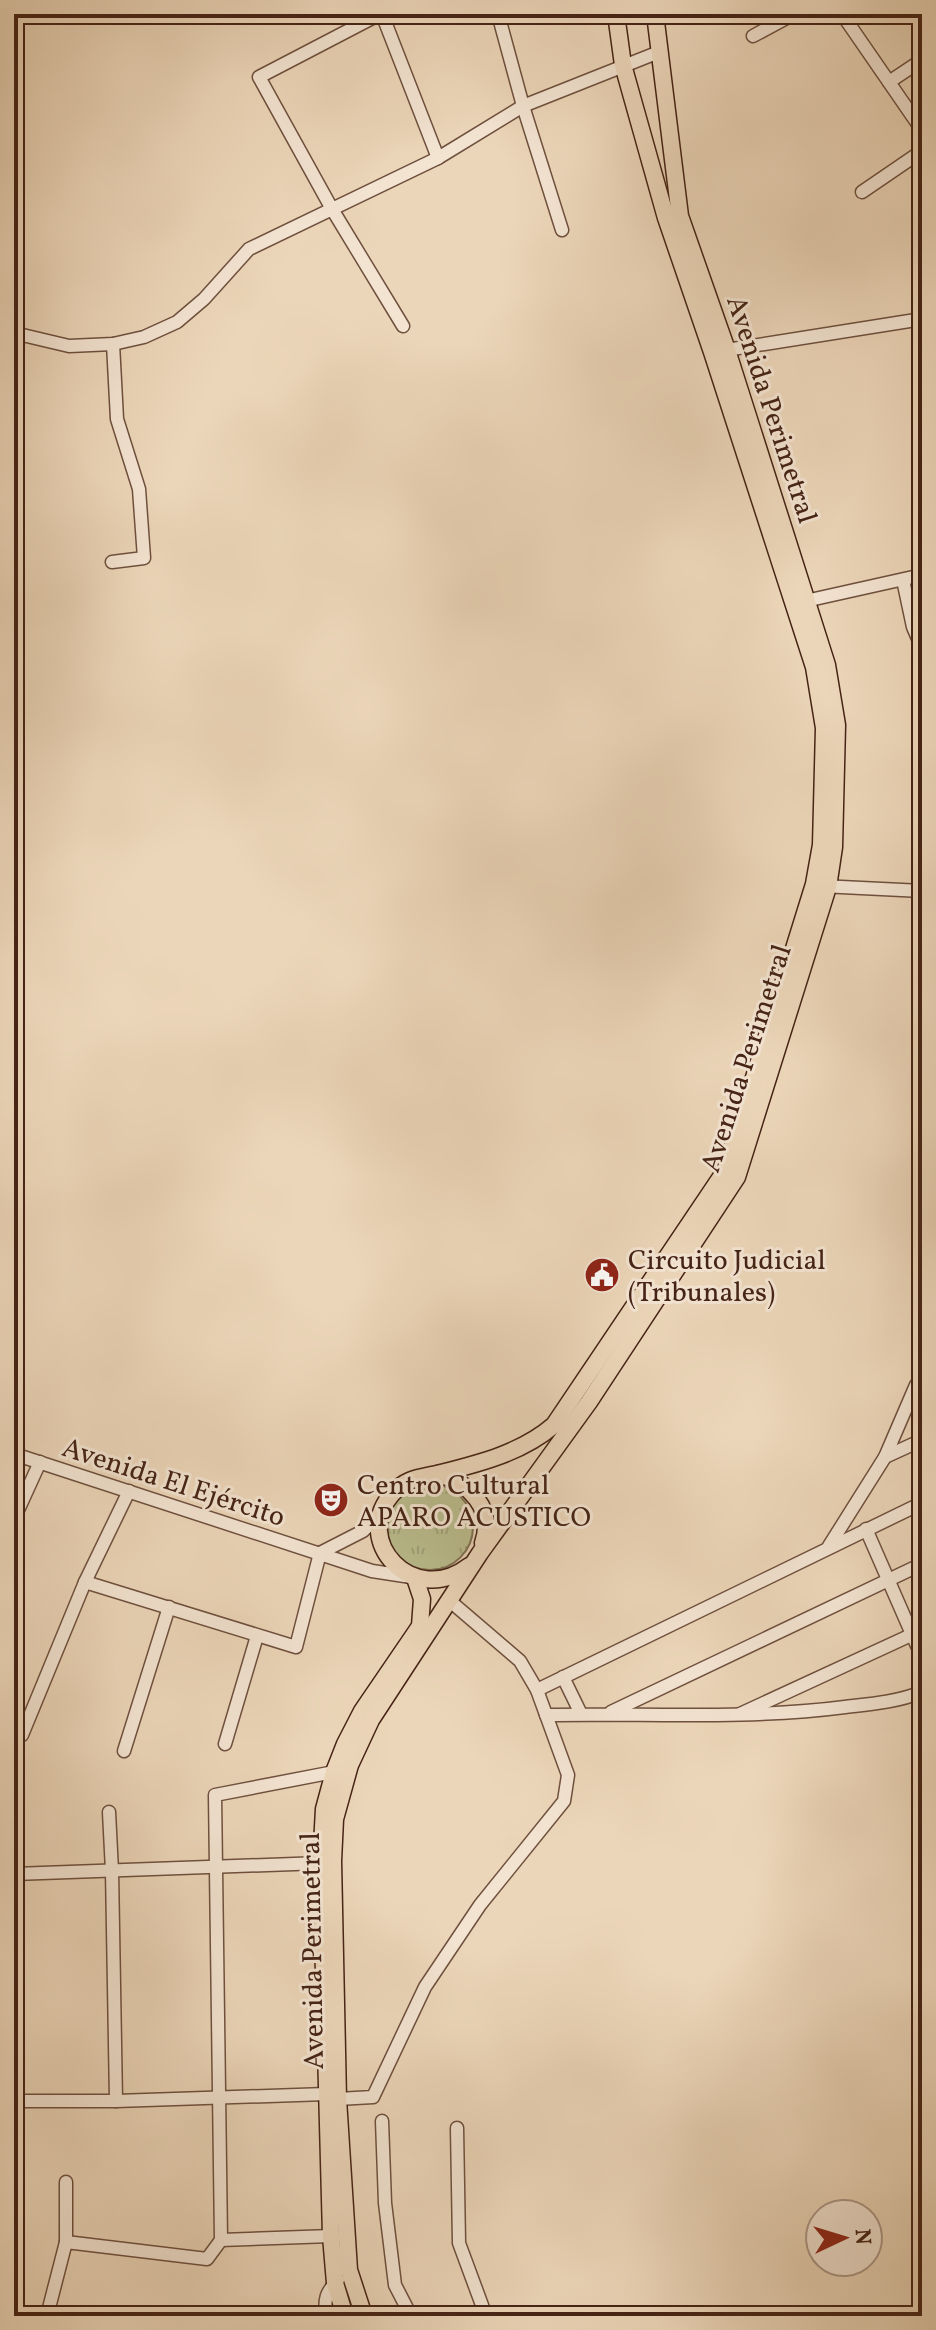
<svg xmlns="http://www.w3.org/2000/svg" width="936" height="2330" viewBox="0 0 936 2330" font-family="Vollkorn,serif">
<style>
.grass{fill:url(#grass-tufts);stroke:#807052;stroke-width:2}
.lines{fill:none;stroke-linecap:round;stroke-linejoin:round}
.minor-casing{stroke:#6f503e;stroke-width:15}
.major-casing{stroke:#452315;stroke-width:19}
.minor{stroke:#f3e4d2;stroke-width:12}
.major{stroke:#ecd6b9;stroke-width:16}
.labels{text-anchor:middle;stroke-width:6;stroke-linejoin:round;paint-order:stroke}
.street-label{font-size:28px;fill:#452315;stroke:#f3e4d2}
.poi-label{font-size:28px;fill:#452315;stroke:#f3e4d2;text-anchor:start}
</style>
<defs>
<pattern id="grass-tufts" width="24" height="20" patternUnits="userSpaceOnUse" patternTransform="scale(2)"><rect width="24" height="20" fill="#babd8e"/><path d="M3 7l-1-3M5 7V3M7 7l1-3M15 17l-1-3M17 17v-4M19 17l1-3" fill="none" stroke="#a1a27a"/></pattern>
</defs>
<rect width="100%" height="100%" fill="#ecd6b9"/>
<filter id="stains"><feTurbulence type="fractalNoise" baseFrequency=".0025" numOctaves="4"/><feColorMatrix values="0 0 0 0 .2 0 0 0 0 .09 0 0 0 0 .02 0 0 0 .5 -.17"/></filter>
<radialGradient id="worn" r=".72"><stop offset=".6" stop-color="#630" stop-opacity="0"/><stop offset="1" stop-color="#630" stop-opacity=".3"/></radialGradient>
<circle class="grass" cx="430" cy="1527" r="43"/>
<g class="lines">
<defs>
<g id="minor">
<path d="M 380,14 L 259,77 L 332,209 L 403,326"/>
<path d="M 382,14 L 438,158"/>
<path d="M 498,14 L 523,106 L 562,230"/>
<path d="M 842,14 L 922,130"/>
<path d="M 753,36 L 794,14"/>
<path d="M 889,82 L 922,60"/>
<path d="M 862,192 L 922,151"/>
<path d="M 14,333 L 69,346 L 113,344 L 144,337 L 177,322 L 204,299 L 249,249 L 438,158 L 523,106 L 659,52"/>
<path d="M 720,351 L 922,319"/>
<path d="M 112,562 L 144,558 L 139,489 L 117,419 L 113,344"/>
<path d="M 903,580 L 913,627 L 922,648"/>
<path d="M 801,602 L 922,575"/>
<path d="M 821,886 L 922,891"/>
<path d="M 14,1454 L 372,1571 L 411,1577"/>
<path d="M 885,1457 L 922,1440"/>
<path d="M 14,1519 L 40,1462"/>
<path d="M 866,1529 L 922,1657"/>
<path d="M 829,1546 L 885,1457 L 916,1385 L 922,1382"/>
<path d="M 320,1553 L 363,1531 L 381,1514"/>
<path d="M 85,1582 L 296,1647 L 320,1553"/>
<path d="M 563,1677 L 581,1714"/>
<path d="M 537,1690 L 922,1503"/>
<path d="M 611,1712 L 922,1564"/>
<path d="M 740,1714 L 922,1630"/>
<path d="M 546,1715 C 646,1713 745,1720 845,1707 C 871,1704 897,1702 922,1692"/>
<path d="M 14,1731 L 22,1735 L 85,1582 L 129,1491"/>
<path d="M 225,1744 L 257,1636"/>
<path d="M 124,1751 L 169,1607"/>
<path d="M 109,1812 L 112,1871 L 116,2101"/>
<path d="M 14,1874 L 321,1863"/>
<path d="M 338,2099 L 373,2097 L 425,1987 L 480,1905 L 564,1801 L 568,1775 L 537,1690 L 520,1661 L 450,1601"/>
<path d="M 14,2101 L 116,2101 L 326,2094"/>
<path d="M 382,2121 L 385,2203 L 395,2285 L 411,2316"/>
<path d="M 457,2128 L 459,2243 L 486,2316"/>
<path d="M 221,2240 L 331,2236"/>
<path d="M 66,2242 L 66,2182"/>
<path d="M 49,2308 L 66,2242 L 207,2259 L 221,2240 L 215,1795 L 334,1772"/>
<path d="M 326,2316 C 324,2299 326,2292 338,2280"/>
</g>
<g id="major">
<path d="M 438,1474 C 469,1482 495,1509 483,1543"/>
<path d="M 469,1566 C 413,1609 351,1540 392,1494 C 407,1477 421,1478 441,1473 C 481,1463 523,1452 554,1425 L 725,1171 L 814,884 L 821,845 L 824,728 L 814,667 L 712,352 L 666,218 L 623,65 L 616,14"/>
<path d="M 345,2316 L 335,2283 L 331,2236 L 321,1863 L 324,1809 L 334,1772 L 345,1744 L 362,1711 L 420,1626 L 422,1599 L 415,1578"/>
<path d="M 364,2316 L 349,2270 L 338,2099 L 333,1861 L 335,1819 L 350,1765 L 371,1720 L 480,1553 L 589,1402 L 737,1177 L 828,887 L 834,847 L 837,725 L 827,665 L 727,350 L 680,216 L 655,14"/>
</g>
</defs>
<use href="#minor" class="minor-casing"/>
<use href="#major" class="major-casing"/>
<use href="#minor" class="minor"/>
<use href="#major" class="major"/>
</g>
<defs>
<symbol id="civic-disc" viewBox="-11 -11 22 22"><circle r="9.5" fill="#8f2418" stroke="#f3e4d2"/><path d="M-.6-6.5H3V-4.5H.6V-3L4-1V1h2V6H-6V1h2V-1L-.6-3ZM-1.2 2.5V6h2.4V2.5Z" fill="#fff"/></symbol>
<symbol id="theatre-disc" viewBox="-11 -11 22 22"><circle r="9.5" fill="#8f2418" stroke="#f3e4d2"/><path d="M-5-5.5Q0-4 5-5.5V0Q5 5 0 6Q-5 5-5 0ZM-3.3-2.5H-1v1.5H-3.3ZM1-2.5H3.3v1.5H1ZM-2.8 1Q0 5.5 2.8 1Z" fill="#fff"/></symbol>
</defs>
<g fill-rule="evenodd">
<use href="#civic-disc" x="582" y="1255" width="40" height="40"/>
<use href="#theatre-disc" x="311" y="1480" width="40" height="40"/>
</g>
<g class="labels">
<g class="street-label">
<text transform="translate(773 409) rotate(72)" y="10">Avenida Perimetral</text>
<text transform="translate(745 1058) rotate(-72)" y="10">Avenida Perimetral</text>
<text transform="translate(174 1481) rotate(18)" y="10">Avenida El Ejército</text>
<text transform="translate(311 1951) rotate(-91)" y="10">Avenida Perimetral</text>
</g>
<g class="poi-label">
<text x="628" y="1269">Circuito Judicial<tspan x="628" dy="32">(Tribunales)</tspan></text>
<text x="357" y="1494">Centro Cultural<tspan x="357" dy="32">APARO ACUSTICO</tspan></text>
</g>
</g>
<rect width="936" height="2330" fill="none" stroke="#ecd6b9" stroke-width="48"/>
<rect x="16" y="16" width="904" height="2298" fill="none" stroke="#452315" stroke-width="4"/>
<rect x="24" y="24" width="888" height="2282" fill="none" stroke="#452315" stroke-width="2"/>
<g transform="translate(844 2238) rotate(86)"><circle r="38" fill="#f3e4d2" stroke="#ad9786" stroke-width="2"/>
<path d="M0-6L14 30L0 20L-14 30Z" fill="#8f2418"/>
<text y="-12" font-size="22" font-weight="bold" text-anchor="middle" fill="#452315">N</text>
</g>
<rect width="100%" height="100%" filter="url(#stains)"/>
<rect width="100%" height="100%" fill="url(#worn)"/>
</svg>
